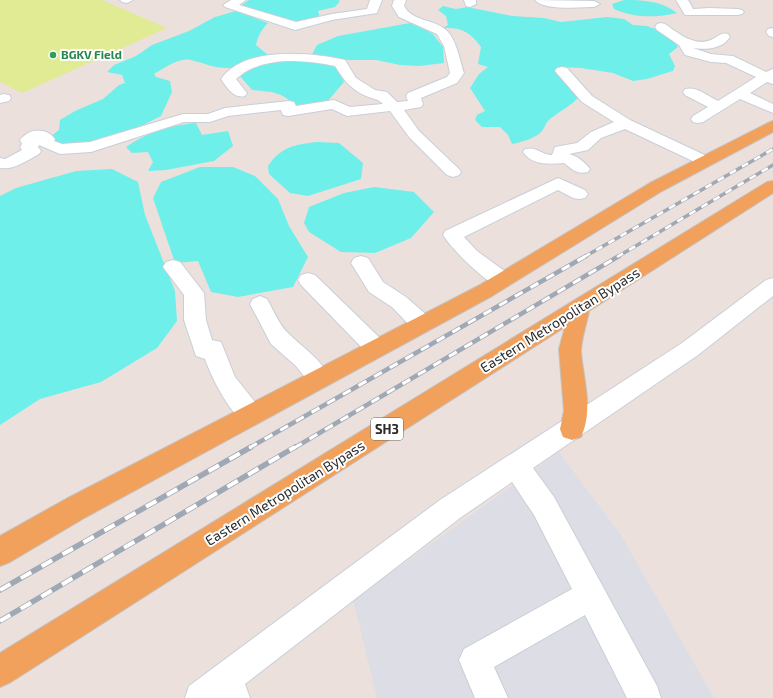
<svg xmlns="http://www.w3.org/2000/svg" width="773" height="698" viewBox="0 0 773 698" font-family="'Exo 2',sans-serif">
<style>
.industrial{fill:#dddde5}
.pitch{fill:#e0eb94}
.water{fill:#6eefea}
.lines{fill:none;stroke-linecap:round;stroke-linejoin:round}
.minor-casing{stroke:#c7cfd8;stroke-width:2}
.major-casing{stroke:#c3c3c3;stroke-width:2}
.minor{fill:#fff;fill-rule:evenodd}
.major{fill:#f1a15c;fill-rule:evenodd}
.rail-far2-casing{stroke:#9fa9b5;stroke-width:3.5}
.rail-far1-casing{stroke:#9fa9b5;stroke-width:4.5}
.rail-casing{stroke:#9fa9b5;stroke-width:5.5}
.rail-far2{stroke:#fff;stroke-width:2.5;stroke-dasharray:7;stroke-linecap:butt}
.rail-far1{stroke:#fff;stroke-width:3;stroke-dasharray:9;stroke-linecap:butt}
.rail{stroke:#fff;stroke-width:4;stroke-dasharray:12;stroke-linecap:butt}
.leisure-dot{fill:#2e9e5b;stroke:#fff;stroke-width:1.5}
.labels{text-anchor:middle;stroke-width:4;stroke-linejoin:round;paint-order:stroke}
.far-leisure-label{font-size:12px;font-weight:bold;fill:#27864d;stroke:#fff;text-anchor:start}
.shield{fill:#fff;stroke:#6a6a6a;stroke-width:1}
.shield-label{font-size:13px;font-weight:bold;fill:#2a2a2a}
.street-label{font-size:14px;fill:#2a2a2a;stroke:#fff}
</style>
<rect width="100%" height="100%" fill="#ece0dc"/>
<path class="industrial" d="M 559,452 L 621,535 L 714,698 L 377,698 L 353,600 Z"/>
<path class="pitch" d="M 0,0 L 102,0 L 167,28 L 22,93 L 0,82 Z"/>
<g class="water">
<path d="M 249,0 L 338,0 L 340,1 L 335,7 L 318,11 L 320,18 L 310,21 L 290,22 L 242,5 Z"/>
<path d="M 624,0 C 643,0 662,1 677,13 C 655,18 634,18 614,9 L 612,4 Z"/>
<path d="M 443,6 L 456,9 L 467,7 L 512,16 L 544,18 L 561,22 L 607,17 L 624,19 L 633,25 L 647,26 L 669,34 L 678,47 L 669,54 L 675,66 L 673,71 L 647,79 L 633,81 L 613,73 L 581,68 L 557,67 L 565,80 L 580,96 C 571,106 560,111 550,119 C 545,123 545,128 541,132 C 536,138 519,143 512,144 L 508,135 L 500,127 L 482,127 L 475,120 L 477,115 L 485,111 L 470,88 L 479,74 L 488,67 L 478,64 L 481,47 C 470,32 462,27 443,28 L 448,25 L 446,16 L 438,10 Z"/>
<path d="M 236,11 L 268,23 C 261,30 258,36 256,45 L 268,55 C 255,60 240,68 227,68 C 213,68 204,63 191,60 C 179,57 165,68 154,74 L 156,77 L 170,81 L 172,92 L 161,116 L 121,136 L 65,148 L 46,140 L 59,130 L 60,120 L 75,111 L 103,99 L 119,85 L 125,83 L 122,75 L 107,72 L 114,65 L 136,56 L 152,45 L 189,31 L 215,17 Z"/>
<path d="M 410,23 L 432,33 L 443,47 L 444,63 L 419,66 L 400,65 L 376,60 L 349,60 L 311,56 L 317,45 L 338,36 Z"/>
<path d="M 298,58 L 337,64 L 344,82 L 327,102 L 297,108 C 282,91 273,92 252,90 L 239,75 C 254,61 279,59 298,58 Z"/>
<path d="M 196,123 L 202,135 L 228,131 L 233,146 L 214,161 L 166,170 L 148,171 L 153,162 L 148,152 L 132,153 L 126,147 C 150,131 168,126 196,123 Z"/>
<path d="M 317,142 L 339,143 L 363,163 L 361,179 L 308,196 L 290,193 L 269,174 L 268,166 C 282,146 294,145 317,142 Z"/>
<path d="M 200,167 L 233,167 L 255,176 L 278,199 L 289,226 L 308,257 L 293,287 L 238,297 L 211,292 L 198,261 L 175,263 L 153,198 L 161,182 Z"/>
<path d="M 112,169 L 138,182 L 145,215 L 175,291 L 177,321 L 157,348 L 101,382 L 40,399 L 0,425 L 0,196 L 16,188 L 76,171 Z"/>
<path d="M 374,187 L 414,192 L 434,212 L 411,238 L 375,253 L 341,252 L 309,232 L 304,223 L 309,207 L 344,193 Z"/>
</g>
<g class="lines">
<defs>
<g id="minor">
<path d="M 120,0 L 133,0 L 127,3 L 122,2 Z"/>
<path d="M 231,0 L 246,0 L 239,5 L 296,22 L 332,14 L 367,9 L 370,0 L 382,0 L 377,13 L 332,20 L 295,30 L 225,7 L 223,5 Z"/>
<path d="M 394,0 L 406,0 L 404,6 C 413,22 434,19 446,30 C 456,38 460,61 464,73 L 457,83 L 421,98 L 423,104 L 421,107 L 404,110 L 419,131 L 459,169 L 461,172 L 459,175 L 453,177 L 447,175 L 409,137 L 390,111 L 347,116 L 332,109 L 288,116 L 283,115 L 281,110 L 228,116 L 210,122 L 184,122 L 91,152 L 60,154 L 39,145 L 38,147 L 41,151 L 39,154 C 26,161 14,170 0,168 L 0,158 L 5,159 L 22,150 L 20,147 L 22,144 L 20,140 C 29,128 46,127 55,139 L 54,141 L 62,144 L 90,142 L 183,114 L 208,114 L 225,108 L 289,101 L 294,102 L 296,106 L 334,100 L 350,107 L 383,104 C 377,98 373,99 366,96 C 350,89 344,80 335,66 C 303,59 261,56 236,79 L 247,93 L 245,96 C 234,99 227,88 221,79 C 244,46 311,52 345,60 L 356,78 L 375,90 L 387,92 L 397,102 L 408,101 L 406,96 L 408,93 L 447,77 L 450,73 L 444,46 L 437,34 L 399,17 L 392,6 Z"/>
<path d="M 464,0 L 476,0 L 476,4 L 470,7 L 466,6 Z"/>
<path d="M 535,0 L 594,1 L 600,4 L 594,7 C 581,7 544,11 535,0 Z"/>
<path d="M 676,0 L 688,0 L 693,9 L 709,8 L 738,9 L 742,10 L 744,12 L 742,14 L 738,15 L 685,15 Z"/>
<path d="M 661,23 L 665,24 C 678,33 694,47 711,40 C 718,37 720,32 728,34 L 730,37 C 722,49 706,50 693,48 L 711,54 L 733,56 L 766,72 L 773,69 L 773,84 L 767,82 L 750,93 L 773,104 L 773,113 L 740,99 L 703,122 L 698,123 L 693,122 L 691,119 L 693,116 L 708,107 L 685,95 L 683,92 L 685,89 C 696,86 708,96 718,101 L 756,77 L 726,63 L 711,62 L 685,55 L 679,45 L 657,30 L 655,27 L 657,24 Z"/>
<path d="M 772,28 L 773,29 L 773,37 L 769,36 L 766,32 L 768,29 Z"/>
<path d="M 562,67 L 567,68 L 592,96 L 630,120 L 711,158 L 713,161 L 711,164 L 705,166 L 699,164 L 625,129 L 601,138 L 588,150 L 569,154 C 576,155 586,163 590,169 L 588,172 C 577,175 572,169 564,163 C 549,164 533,166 523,152 L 525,149 C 536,146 542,155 552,155 L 555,147 L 577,143 L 591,132 L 614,122 L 582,102 L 555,71 L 557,68 Z"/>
<path d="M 4,94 L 9,95 L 11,98 L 9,101 L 0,103 L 0,95 Z"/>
<path d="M 558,178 L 585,190 L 588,194 L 585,198 L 579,199 L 573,198 L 558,190 L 464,237 L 477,251 L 510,275 L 513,280 L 510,285 C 507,286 504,287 501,287 C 485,283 452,249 443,235 L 445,231 Z"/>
<path d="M 361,256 L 368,258 L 383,282 L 406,297 L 430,318 L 433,324 L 430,330 L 422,332 L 414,330 L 392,307 L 369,292 L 351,263 L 354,258 Z"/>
<path d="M 173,260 L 180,262 L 204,293 L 206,320 L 212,340 L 221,342 L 235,377 L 259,407 L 263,414 L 259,421 C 257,422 253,424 251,424 C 233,423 210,374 205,359 L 196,356 L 184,320 L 184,295 L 163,267 L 166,262 Z"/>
<path d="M 308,273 L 315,275 L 384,342 L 387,348 L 384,354 L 376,357 L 368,354 L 301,285 L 298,280 L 301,275 Z"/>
<path d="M 773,278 L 773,296 L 698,355 L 533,468 L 554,497 L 657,686 L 661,698 L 627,698 L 585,615 L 494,667 L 508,698 L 475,698 L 459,660 L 464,649 L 572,589 L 534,515 L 512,482 L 460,518 L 245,684 L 250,698 L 185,698 L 189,686 L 440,500 L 682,343 L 766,280 Z"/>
<path d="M 260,296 L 267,299 C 273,309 279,325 288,333 C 303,348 321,359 330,378 L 327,385 L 319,388 L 311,385 L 296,366 L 271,344 L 250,304 L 253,299 Z"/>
</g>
<g id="major">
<path d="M 773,121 L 773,132 L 662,191 L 492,296 L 86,517 L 10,562 L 0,566 L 0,536 L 66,499 L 478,286 L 650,183 L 768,123 Z"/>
<path d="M 773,181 L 773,193 L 589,311 C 587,323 581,339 581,351 C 583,380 594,409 581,437 L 572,440 L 563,437 L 560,429 L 564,411 L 559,349 L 565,327 L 11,682 L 0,687 L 0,653 L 767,182 Z"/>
</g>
</defs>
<use href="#minor" class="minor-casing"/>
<use href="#major" class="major-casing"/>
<use href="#minor" class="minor"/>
<use href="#major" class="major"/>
<defs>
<g id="rail-far2">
<path d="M 584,257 L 773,149"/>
<path d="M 617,257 L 773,165"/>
</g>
<g id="rail-far1">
<path d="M 249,448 L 586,256"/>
<path d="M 294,448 L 619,256"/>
</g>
<g id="rail">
<path d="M 0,590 L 251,447"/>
<path d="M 0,621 L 295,447"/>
</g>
</defs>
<use href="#rail-far2" class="rail-far2-casing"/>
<use href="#rail-far1" class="rail-far1-casing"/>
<use href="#rail" class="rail-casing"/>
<use href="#rail-far2" class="rail-far2"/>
<use href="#rail-far1" class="rail-far1"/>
<use href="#rail" class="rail"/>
</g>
<circle class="leisure-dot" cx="53" cy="55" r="4"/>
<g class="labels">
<g class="far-leisure-label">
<text x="61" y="59">BGKV Field</text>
</g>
<rect class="shield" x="371" y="418" width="32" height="22" rx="3"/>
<g class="shield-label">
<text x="387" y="434">SH3</text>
</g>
<g class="street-label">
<text transform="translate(560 320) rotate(-32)" y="5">Eastern Metropolitan Bypass</text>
<text transform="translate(285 493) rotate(-32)" y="5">Eastern Metropolitan Bypass</text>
</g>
</g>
</svg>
